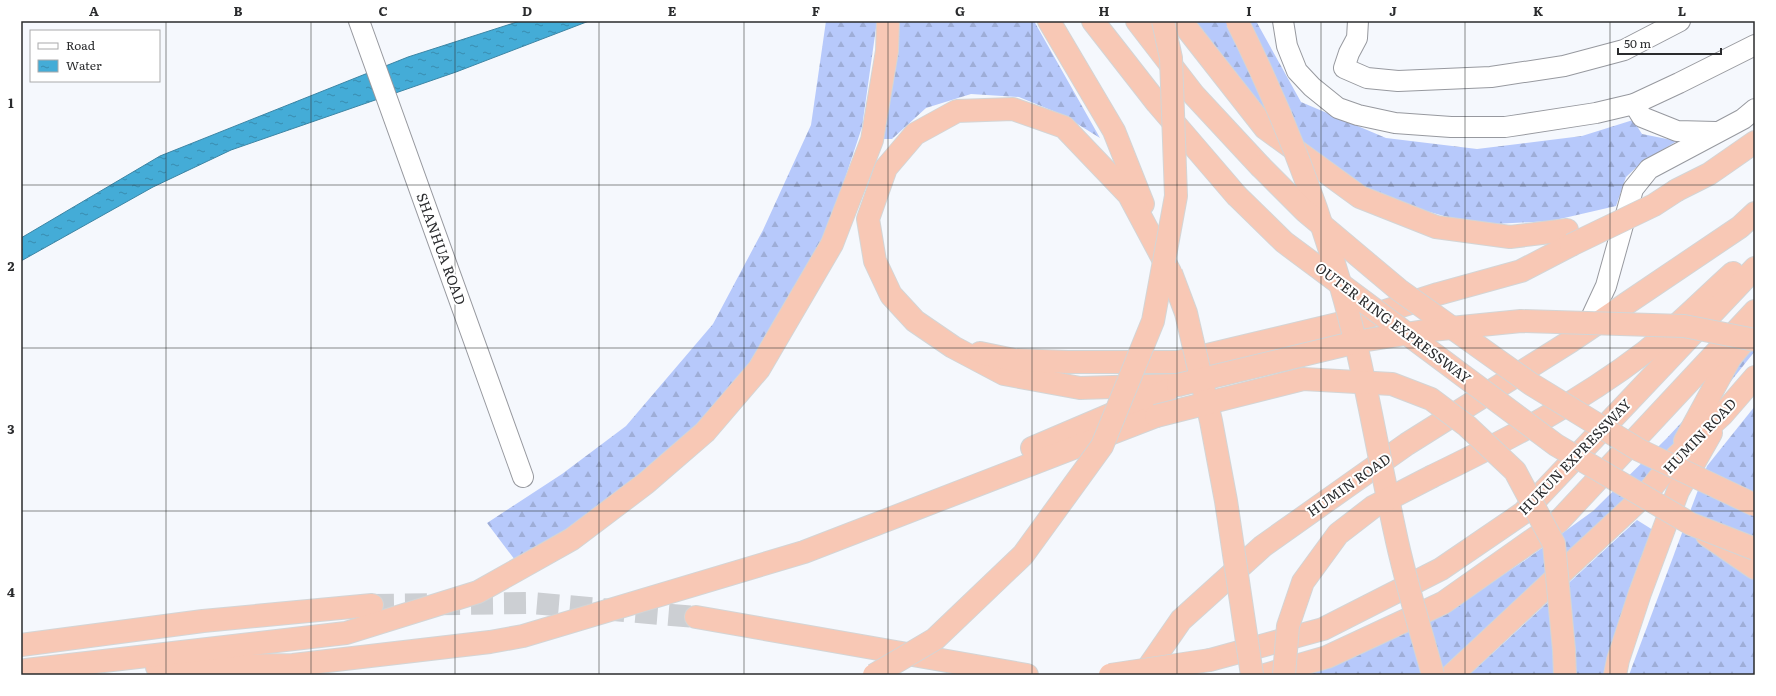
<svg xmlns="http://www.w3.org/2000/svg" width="1776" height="696" viewBox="0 0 1776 696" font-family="Literata,serif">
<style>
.forest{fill:url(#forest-firs)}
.water{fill:url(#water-ripples);stroke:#3c85a4}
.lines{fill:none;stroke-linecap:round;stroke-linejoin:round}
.highway-tunnel{stroke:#cccfd3;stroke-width:22;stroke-dasharray:22 11;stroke-linecap:butt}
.minor-casing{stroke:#97999f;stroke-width:22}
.highway-casing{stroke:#d4d5d5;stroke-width:24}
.minor{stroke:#fff;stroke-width:20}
.highway{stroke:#f8c8b5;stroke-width:22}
.highway-bridge-casing{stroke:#d4d5d5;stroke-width:24;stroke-linecap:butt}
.highway-bridge{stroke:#f8c8b5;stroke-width:22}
.grid{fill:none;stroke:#2a2b2d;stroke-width:1;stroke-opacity:0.55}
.labels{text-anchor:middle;stroke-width:4;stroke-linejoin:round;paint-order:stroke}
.street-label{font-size:14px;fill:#2a2b2d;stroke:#fff}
.neatline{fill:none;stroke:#2a2b2d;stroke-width:1.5}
.grid-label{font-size:13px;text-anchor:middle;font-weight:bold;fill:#2a2b2d}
</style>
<defs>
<pattern id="forest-firs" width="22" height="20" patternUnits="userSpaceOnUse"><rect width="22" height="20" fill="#b7c9fb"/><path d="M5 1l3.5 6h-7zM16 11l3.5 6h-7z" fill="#9eadd7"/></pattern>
<pattern id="water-ripples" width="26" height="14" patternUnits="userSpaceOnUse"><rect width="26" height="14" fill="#44acd7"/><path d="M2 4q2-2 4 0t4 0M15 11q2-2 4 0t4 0" fill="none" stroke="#398caf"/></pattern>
</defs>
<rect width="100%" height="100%" fill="#f5f8fd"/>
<g class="forest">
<path d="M 826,21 L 877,21 L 862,127 L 829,227 L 790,303 L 745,373 L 683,445 L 610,503 L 515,560 L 487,523 L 562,474 L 626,426 L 713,324 L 763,230 L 811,125 Z"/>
<path d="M 898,21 L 1034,21 L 1100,138 L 1063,115 L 1019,97 L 971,94 L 926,108 L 892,139 L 879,139 Z"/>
<path d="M 1189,21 L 1256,21 L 1301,102 L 1386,138 L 1477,149 L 1582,136 L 1633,120 L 1642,134 L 1677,141 L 1642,162 L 1626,177 L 1616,206 L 1551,221 L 1476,225 L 1394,202 L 1335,172 L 1253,102 Z"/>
<path d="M 1755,344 L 1755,351 L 1687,436 L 1617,509 L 1435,675 L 1306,675 L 1430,622 L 1524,561 L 1593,511 L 1666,439 Z"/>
<path d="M 1755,406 L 1755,675 L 1629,675 L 1707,466 Z"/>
<path d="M 1637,520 L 1653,530 L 1632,582 L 1607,663 L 1606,675 L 1469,675 Z"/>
</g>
<path class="water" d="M 520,21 L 589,21 L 456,72 L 231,150 L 153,187 L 21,261 L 21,238 L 160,156 L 408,57 Z"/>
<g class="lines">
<path class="highway-tunnel" d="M 372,605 L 531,603 L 696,617"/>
<defs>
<g id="minor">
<path d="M 359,21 L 523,477"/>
<path d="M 1283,21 L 1287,46 L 1297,71 L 1312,87 L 1338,108 L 1358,115 L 1395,123 L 1451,127 L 1505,127 L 1596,113 L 1634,104 L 1679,83 L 1755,45"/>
<path d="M 1358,21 L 1357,38 L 1349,53 L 1344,68 L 1367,78 L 1398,81 L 1491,77 L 1564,66 L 1624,50 L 1680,21"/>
<path d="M 1634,104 L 1642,117 L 1677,131 L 1716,132"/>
<path d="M 1585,331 L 1606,286 L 1633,189 L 1649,169 L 1743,119 L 1755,109"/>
</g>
<g id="highway">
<path d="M 1049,21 L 1114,131 L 1143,204"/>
<path d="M 1093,21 L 1157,103 L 1236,195"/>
<path d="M 1137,21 L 1194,95 L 1260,166"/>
<path d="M 1181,21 L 1265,128 L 1360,197 L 1436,227 L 1510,237 L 1567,230"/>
<path d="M 1677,190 L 1709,174 L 1755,142"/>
<path d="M 1170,272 L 1129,195 L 1064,127 L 1013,109 L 957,111 L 915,134 L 886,168 L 868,219 L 875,261 L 891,295 L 915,321 L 953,347 L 1004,374 L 1080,388 L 1178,385"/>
<path d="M 980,353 L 1014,360 L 1068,362 L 1178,362 L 1367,317 L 1438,294 L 1521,271 L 1571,245"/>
<path d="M 1685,441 L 1730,358 L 1745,340"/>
<path d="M 1032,448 L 1168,390"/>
<path d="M 1433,476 C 1507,440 1580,402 1645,352 C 1676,328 1704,299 1733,273"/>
<path d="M 1707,535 L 1755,568"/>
<path d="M 696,617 L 1027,675"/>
<path d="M 21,645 L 203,621 L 372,605"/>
<path d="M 1210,660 L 1323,629 L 1441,569 L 1523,513 L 1755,268"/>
<path d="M 157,667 L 293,665 L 490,642 L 523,636 L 804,552 L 1156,416"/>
<path d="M 26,670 L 346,633 L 478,592 L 572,539 L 646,483 L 705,432 L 759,369 L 832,244 L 872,140 L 887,51 L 888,21"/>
<path d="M 1143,675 L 1181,620 L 1263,546 L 1407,444 L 1571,341 L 1740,227 L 1755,213"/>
<path d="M 1265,675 L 1327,657 L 1443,603 L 1558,522 L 1755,311"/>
<path d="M 1452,675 L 1648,492 L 1677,456 L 1722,415 L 1755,377"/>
<path d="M 1615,675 L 1618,660 L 1640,593 L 1678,491 L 1711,433"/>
</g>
</defs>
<use href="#minor" class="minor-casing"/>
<use href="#highway" class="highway-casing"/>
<use href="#minor" class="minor"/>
<use href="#highway" class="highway"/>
<defs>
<g id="highway-bridge">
<path d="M 1237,21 C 1275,97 1307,176 1332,257 C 1361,347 1375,440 1395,532 C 1405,580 1420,628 1433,675"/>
<path d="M 1260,166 L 1305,211 L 1399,290 L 1531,384 L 1639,450 L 1755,505"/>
<path d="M 1236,195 L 1284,242 L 1556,445 L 1691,524 L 1755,549"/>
<path d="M 1571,245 L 1654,205 L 1677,190"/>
<path d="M 1171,273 L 1186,313 L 1211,421 L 1226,501 L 1252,675"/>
<path d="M 1178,385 L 1361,341 L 1431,330 L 1521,321 L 1684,326 L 1755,340"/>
<path d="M 1156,416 L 1303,379 L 1392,384 L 1431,399 L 1467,426 L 1515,471 L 1554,544 L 1564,650 L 1565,675"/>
<path d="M 874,675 L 935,639 L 1023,555 L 1102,446 L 1153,321 L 1176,196 L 1171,58 L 1163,21"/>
<path d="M 1110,675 L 1210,660"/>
<path d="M 1284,675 L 1288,626 L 1303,582 L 1338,534 L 1373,507 L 1433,476"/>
</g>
</defs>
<use href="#highway-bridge" class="highway-bridge-casing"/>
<use href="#highway-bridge" class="highway-bridge"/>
</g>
<path class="grid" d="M 166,21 L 166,675M 311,21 L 311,675M 455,21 L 455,675M 599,21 L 599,675M 744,21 L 744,675M 888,21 L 888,675M 1032,21 L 1032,675M 1177,21 L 1177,675M 1321,21 L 1321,675M 1465,21 L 1465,675M 1610,21 L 1610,675M 21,185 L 1755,185M 21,348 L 1755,348M 21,511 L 1755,511"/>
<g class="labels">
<g class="street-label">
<text transform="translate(441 249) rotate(70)" y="5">SHANHUA ROAD</text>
<text transform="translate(1393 323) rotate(37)" y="5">OUTER RING EXPRESSWAY</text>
<text transform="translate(1700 436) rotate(-46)" y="5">HUMIN ROAD</text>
<text transform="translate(1575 457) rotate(-46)" y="5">HUKUN EXPRESSWAY</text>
<text transform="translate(1349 485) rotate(-35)" y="5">HUMIN ROAD</text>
</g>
</g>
<rect width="1776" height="696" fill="none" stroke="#ffffff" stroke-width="44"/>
<rect x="30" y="30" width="130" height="52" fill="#ffffff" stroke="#aaaaab"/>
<rect x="38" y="43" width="20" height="6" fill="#ffffff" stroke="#aaaaab"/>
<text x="66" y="50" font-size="12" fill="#2a2b2d">Road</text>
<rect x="38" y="60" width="20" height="12" fill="url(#water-ripples)" stroke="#aaaaab"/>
<text x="66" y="70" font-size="12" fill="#2a2b2d">Water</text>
<path d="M1618 48v6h103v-6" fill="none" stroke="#2a2b2d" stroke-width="2"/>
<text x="1624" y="48" font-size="12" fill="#2a2b2d" stroke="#ffffff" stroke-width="3" paint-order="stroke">50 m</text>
<rect x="22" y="22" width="1732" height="652" class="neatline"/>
<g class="grid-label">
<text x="94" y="16">A</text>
<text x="238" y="16">B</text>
<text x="383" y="16">C</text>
<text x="527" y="16">D</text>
<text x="672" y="16">E</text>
<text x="816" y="16">F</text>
<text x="960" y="16">G</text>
<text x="1104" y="16">H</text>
<text x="1249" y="16">I</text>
<text x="1393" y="16">J</text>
<text x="1538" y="16">K</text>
<text x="1682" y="16">L</text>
<text x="11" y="108">1</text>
<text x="11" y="271">2</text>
<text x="11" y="434">3</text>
<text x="11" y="597">4</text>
</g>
</svg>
